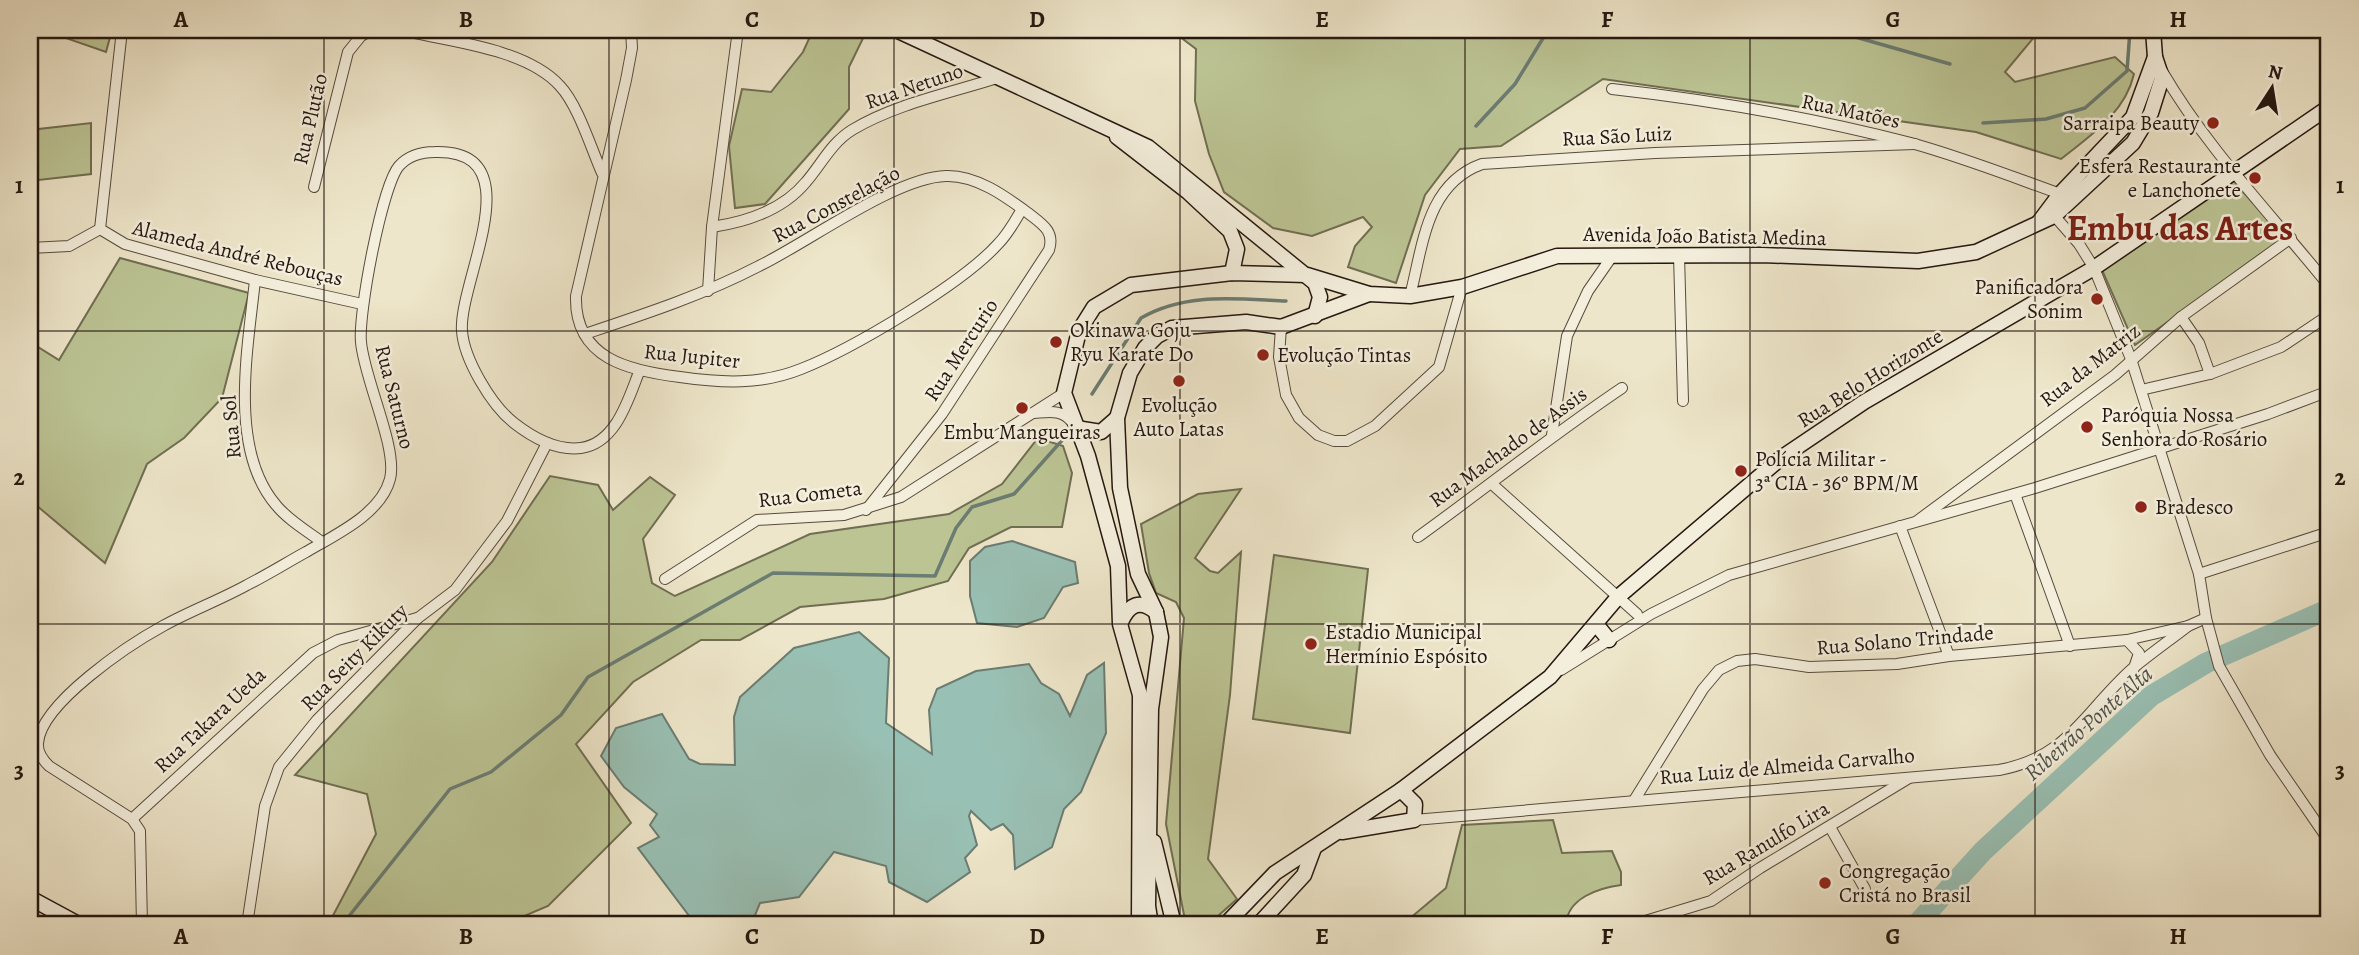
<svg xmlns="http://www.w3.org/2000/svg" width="2359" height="955" viewBox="0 0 2359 955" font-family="Alegreya,serif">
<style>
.green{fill:#bcc494;stroke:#706e52;stroke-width:2}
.water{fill:#99c0b4;stroke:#6b7c72;stroke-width:2}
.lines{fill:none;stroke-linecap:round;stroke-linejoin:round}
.stream{stroke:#6b7c72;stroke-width:3.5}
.river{stroke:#99c0b4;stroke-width:21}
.street-casing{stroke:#574b3e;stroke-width:12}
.secondary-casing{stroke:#251710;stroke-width:17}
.street{stroke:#f4efdd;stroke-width:10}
.secondary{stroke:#f4efdd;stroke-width:14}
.grid{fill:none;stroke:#251710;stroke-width:2;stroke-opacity:0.55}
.poi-dot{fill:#8f2418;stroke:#f4efdd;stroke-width:2.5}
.labels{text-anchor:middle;stroke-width:5;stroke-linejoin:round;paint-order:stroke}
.street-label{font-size:21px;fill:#251710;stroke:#f4efdd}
.poi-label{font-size:21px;fill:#251710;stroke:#f4efdd;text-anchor:start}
.water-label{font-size:23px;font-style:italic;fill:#4e5249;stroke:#f4efdd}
.town-label{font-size:35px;font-weight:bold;fill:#7a1f14;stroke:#f4efdd}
.neatline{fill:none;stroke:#251710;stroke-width:2.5}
.grid-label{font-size:23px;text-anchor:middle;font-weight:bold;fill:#251710}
</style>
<rect width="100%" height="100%" fill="#eee6ca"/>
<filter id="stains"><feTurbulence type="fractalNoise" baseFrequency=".00286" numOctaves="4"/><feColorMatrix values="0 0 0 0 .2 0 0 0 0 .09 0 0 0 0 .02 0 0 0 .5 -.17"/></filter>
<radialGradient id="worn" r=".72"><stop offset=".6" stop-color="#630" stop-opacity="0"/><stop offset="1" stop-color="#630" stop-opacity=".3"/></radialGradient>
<g class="green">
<path d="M 30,30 L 112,30 L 106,52 L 46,31 L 30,43 Z"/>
<path d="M 813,30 L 867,30 L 849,67 L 849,109 L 765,204 L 735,208 L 729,146 L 742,89 L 771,92 L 803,52 Z"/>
<path d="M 1171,30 L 2040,30 L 2005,72 L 2015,82 L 2115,57 L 2134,74 C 2125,113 2091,135 2061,159 L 1976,132 L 1603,79 L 1501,146 L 1460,149 L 1425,195 L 1396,283 L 1348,267 L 1355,246 L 1372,227 L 1363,217 L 1312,236 L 1273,228 L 1224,192 L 1209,154 L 1195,101 L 1196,49 Z"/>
<path d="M 91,123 L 91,174 L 30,181 L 30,130 Z"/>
<path d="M 2232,179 L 2285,239 L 2135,345 L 2102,270 Z"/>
<path d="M 120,258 L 249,293 L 222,398 L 184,438 L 147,464 L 105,563 L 30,500 L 30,479 L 38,470 L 33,451 L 30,450 L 30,342 L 59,360 Z"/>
<path d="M 1038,438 L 1063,446 L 1072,473 L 1062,527 L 1011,527 L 969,548 L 948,581 L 884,599 L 800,607 L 740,640 L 701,640 L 633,682 L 576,744 L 631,823 L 548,906 L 503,925 L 328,925 L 376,834 L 367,794 L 295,775 L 492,562 L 550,476 L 598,485 L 613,510 L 650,477 L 675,495 L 643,539 L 652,583 L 675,596 L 810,534 L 949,514 L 1002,484 Z"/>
<path d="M 1241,489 L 1195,558 L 1210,571 L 1218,573 L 1241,552 L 1230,695 L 1208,859 L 1237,899 L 1210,923 L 1193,925 L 1185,920 L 1166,824 L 1184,618 L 1176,602 L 1156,593 L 1149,573 L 1141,524 L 1198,494 Z"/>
<path d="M 1274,555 L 1368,569 L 1350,733 L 1253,719 Z"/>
<path d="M 1553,820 L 1562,853 L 1612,851 L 1621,872 L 1621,885 C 1599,888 1567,898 1566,925 L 1402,925 L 1446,888 L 1462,825 Z"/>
</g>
<g class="water">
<path d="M 1012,541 L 1075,562 L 1078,583 L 1063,587 L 1044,618 L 1017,627 L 977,623 L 970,596 L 970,561 L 985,547 Z"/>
<path d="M 859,632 L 889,658 L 886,723 L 932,754 L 929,710 L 937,689 L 976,671 L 1029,664 L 1041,683 L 1059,694 L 1070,716 L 1087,675 L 1104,663 L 1106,733 L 1081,792 L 1064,809 L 1052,847 L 1015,869 L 1013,835 L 1003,824 L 991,830 L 971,811 L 969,816 L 977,845 L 965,858 L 970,872 L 927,902 L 889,882 L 886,866 L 834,852 L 799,897 L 760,903 L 751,925 L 696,925 L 638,848 L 659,837 L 650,825 L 657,814 L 624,787 L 601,756 L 616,728 L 662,714 L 689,759 L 700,764 L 735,765 L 734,717 L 740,697 L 794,648 Z"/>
</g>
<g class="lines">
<g class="stream">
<path d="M 1831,30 L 1950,64"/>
<path d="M 1983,123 L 2046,119 L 2085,108 L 2127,71 L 2130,30"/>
<path d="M 1476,126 L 1515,84 L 1548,30"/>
<path d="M 1092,394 L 1141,318 C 1186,292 1236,299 1286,301"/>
<path d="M 342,925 L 450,789 L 491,772 L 561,715 L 588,677 L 773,573 L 935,576 L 956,528 L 972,507 L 1014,494 L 1065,437"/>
</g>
<path class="river" d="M 1916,925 L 1983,851 L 2151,696 L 2206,663 L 2329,609"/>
<defs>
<g id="street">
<path d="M 122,30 L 100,229 L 125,244 L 255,280 L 362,304"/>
<path d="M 400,30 C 447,41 526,48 560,86 C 578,105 591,148 602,173"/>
<path d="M 631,30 L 632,48 L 626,80 L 576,296 C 574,359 630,371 680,377 C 722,383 761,385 801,369 C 852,349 962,284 998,244 C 1008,234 1015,221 1022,209"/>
<path d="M 2162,71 C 2208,150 2272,215 2329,286"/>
<path d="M 1612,89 C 1711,100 1814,118 1911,143 C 1962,157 2013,177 2063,195"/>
<path d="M 314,187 L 348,52 L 361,36 L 371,30"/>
<path d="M 2051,212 L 2079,244 L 2094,268 L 2131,359 L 2199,574 L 2206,618 L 2219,666 L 2270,755 L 2329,841"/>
<path d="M 712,227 C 746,222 783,210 806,182 C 821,165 831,143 852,130 C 895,104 950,93 997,78"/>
<path d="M 30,248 L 69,246 L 100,229"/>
<path d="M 1679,255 L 1683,401"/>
<path d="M 255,280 C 248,348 228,449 276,505 C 288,520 307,531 322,542"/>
<path d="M 708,291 L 712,227 L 738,30"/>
<path d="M 1410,296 C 1423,246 1426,184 1482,164 L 1655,153 L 1915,144"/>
<path d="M 2181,317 L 2199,343 L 2210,374"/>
<path d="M 1281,327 L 1279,357 L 1286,395 L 1299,418 L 1318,435 L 1334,441 L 1347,441 L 1375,426 L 1439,367 L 1462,287"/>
<path d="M 585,334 C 645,314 703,295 759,266 C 807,243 896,177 946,176 C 976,175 1005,196 1028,213 C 1042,224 1055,231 1049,250 L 942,414 L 866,510"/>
<path d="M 2141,390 L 2210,374 L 2281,347 L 2329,315"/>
<path d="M 1034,413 C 1049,412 1062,409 1072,422"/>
<path d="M 1552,435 L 1567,336 L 1588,291 L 1613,255"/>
<path d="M 1492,484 L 1637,614"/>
<path d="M 2015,494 L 2070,646"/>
<path d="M 1917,521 L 2115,375 L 2181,317 L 2291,238"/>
<path d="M 1900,526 L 1949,656"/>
<path d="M 1418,537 C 1486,488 1552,435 1622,388"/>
<path d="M 2199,574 L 2329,532"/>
<path d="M 665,579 L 757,520 L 844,515 L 901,497 L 1064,393"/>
<path d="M 2127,640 L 2139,653 L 2134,668"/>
<path d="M 1561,670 L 1651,614 L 1729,575 L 2035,488 L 2268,414 L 2329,391"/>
<path d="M 1635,799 L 1703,689 L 1719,670 L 1737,661 L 1755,659 L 1809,667 L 1897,664 L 1949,656 L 2127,640 L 2188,626 L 2206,618"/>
<path d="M 132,819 L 313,653 L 338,640 L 417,618"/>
<path d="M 1414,820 L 1999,770 C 2069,757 2083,713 2132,669 C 2150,654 2170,640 2188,626"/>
<path d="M 1830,827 L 1865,889"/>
<path d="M 142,925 L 140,831 L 132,819 L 49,766 C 43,760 37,752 38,743 C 41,703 130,644 163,626 C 190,611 220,600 247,585 C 267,575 286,563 306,552 C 335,535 381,514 390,479 C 398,448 364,379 361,342 C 358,314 382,186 399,166 C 408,156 422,152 435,152 C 535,149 458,282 462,331 C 464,359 491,405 514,423 C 532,437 557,451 581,448 C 616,443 628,400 639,372"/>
<path d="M 247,925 L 265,806 L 279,767 L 317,720 L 418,618 L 455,590 L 507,521 L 547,443"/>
<path d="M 1632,925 L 1711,901 L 1760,868 L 1909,778"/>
</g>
<g id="secondary">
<path d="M 896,30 L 1148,147 L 1315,283 L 1320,297 L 1315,316"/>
<path d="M 1117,137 L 1188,192 L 1230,231 L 1237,249 L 1232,273"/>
<path d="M 2039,222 L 2060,194 L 2133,117 L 2155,57"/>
<path d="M 1076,428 L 1101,432 L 1117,418"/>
<path d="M 1121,622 C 1129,604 1140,599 1156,612"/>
<path d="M 1596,624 L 1609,640"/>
<path d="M 1342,832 L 1414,820 L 1415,804 L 1401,790"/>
<path d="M 1154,842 L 1174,925"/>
<path d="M 30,898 L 80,925"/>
<path d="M 1139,925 L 1140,695 L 1120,624 L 1118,566 L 1088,456 L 1064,393 L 1079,331 L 1094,307 L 1131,285 L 1232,273 L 1307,275 L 1369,294 L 1410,296 L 1462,287 L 1557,256 L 1762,255 L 1918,261 L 1976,252 L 2054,216 L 2133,143 L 2151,113 L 2162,78 L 2155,57 L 2153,30"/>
<path d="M 1151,925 L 1148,906 L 1151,709 L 1161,637 L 1156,612 L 1138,574 L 1120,488 L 1117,418 L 1130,373 L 1145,348 L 1157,336 L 1172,328 L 1246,322 L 1281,327 L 1369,294"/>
<path d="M 1225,925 L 1275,873 L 1401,790 L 1550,677 L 1618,597 L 1781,458 L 1864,402 L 2094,268 L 2329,107"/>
<path d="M 1258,925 L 1304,875 L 1314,848"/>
</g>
</defs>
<use href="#street" class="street-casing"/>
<use href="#secondary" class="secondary-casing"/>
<use href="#street" class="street"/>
<use href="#secondary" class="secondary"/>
</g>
<path class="grid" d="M 324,30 L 324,925M 609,30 L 609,925M 894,30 L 894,925M 1180,30 L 1180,925M 1465,30 L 1465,925M 1750,30 L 1750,925M 2035,30 L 2035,925M 30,331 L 2329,331M 30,624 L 2329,624"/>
<g class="poi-dot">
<circle cx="2213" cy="123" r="7"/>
<circle cx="2255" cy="178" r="7"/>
<circle cx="2097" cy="299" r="7"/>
<circle cx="1056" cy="342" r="7"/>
<circle cx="1263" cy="355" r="7"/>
<circle cx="1179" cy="381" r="7"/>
<circle cx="1022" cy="408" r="7"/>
<circle cx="2087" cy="427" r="7"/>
<circle cx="1741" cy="471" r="7"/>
<circle cx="2141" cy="507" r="7"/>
<circle cx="1311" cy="644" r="7"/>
<circle cx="1825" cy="883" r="7"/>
</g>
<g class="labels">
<g class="street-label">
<text transform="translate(914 86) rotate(-19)" y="7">Rua Netuno</text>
<text transform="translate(1851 111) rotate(12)" y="7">Rua Matões</text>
<text transform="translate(310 119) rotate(-77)" y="7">Rua Plutão</text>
<text transform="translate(1617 136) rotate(-3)" y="7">Rua São Luiz</text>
<text transform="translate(836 204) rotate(-28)" y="7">Rua Constelação</text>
<text transform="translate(1705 236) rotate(1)" y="7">Avenida João Batista Medina</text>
<text transform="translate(238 253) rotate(14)" y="7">Alameda André Rebouças</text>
<text transform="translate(961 350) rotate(-57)" y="7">Rua Mercurio</text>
<text transform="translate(692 356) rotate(6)" y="7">Rua Jupiter</text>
<text transform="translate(2090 365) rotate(-38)" y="7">Rua da Matriz</text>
<text transform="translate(1870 378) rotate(-32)" y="7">Rua Belo Horizonte</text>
<text transform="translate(395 397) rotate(76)" y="7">Rua Saturno</text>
<text transform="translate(231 427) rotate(-95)" y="7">Rua Sol</text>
<text transform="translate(1508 447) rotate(-36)" y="7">Rua Machado de Assis</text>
<text transform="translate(810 494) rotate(-7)" y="7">Rua Cometa</text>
<text transform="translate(1905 640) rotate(-5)" y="7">Rua Solano Trindade</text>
<text transform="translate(354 657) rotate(-45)" y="7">Rua Seity Kikuty</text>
<text transform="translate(210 720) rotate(-43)" y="7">Rua Takara Ueda</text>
<text transform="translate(1787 766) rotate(-5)" y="7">Rua Luiz de Almeida Carvalho</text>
<text transform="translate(1766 843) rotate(-31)" y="7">Rua Ranulfo Lira</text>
</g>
<g class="poi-label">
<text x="2199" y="130" text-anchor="end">Sarraipa Beauty</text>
<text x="2241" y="173" text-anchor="end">Esfera Restaurante<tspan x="2241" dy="24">e Lanchonete</tspan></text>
<text x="2083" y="294" text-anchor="end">Panificadora<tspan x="2083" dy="24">Sonim</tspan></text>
<text x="1070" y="337">Okinawa Goju<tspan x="1070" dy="24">Ryu Karate Do</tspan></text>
<text x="1277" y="362">Evolução Tintas</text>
<text x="1179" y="412" text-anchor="middle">Evolução<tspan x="1179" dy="24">Auto Latas</tspan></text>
<text x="2101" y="422">Paróquia Nossa<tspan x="2101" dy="24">Senhora do Rosário</tspan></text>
<text x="1022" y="439" text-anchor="middle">Embu Mangueiras</text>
<text x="1755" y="466">Polícia Militar -<tspan x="1755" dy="24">3ª CIA - 36º BPM/M</tspan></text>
<text x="2155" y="514">Bradesco</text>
<text x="1325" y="639">Estadio Municipal<tspan x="1325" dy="24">Hermínio Espósito</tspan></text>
<text x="1839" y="878">Congregação<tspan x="1839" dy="24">Cristá no Brasil</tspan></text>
</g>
<g class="water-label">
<text transform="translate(2088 723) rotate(-41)" y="8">Ribeirão Ponte Alta</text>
</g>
<g class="town-label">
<text x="2180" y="240">Embu das Artes</text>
</g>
</g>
<rect width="2359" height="955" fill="none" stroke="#eee6ca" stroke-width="77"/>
<g transform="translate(2272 88) rotate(12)" stroke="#f4efdd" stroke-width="5" paint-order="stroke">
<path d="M0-5L12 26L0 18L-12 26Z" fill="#251710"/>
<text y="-10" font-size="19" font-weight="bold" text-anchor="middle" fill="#251710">N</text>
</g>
<rect x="38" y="38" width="2282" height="878" class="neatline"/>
<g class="grid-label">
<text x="181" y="27">A</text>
<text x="466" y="27">B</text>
<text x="752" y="27">C</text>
<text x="1037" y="27">D</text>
<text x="1322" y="27">E</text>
<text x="1607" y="27">F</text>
<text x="1893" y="27">G</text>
<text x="2178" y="27">H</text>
<text x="19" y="193">1</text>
<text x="2340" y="193">1</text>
<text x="19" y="485">2</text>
<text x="2340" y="485">2</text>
<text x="19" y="778">3</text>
<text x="2340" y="778">3</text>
<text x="181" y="944">A</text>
<text x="466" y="944">B</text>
<text x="752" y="944">C</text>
<text x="1037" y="944">D</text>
<text x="1322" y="944">E</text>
<text x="1607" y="944">F</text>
<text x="1893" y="944">G</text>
<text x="2178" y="944">H</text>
</g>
<rect width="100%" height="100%" filter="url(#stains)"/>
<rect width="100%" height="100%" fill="url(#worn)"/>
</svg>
